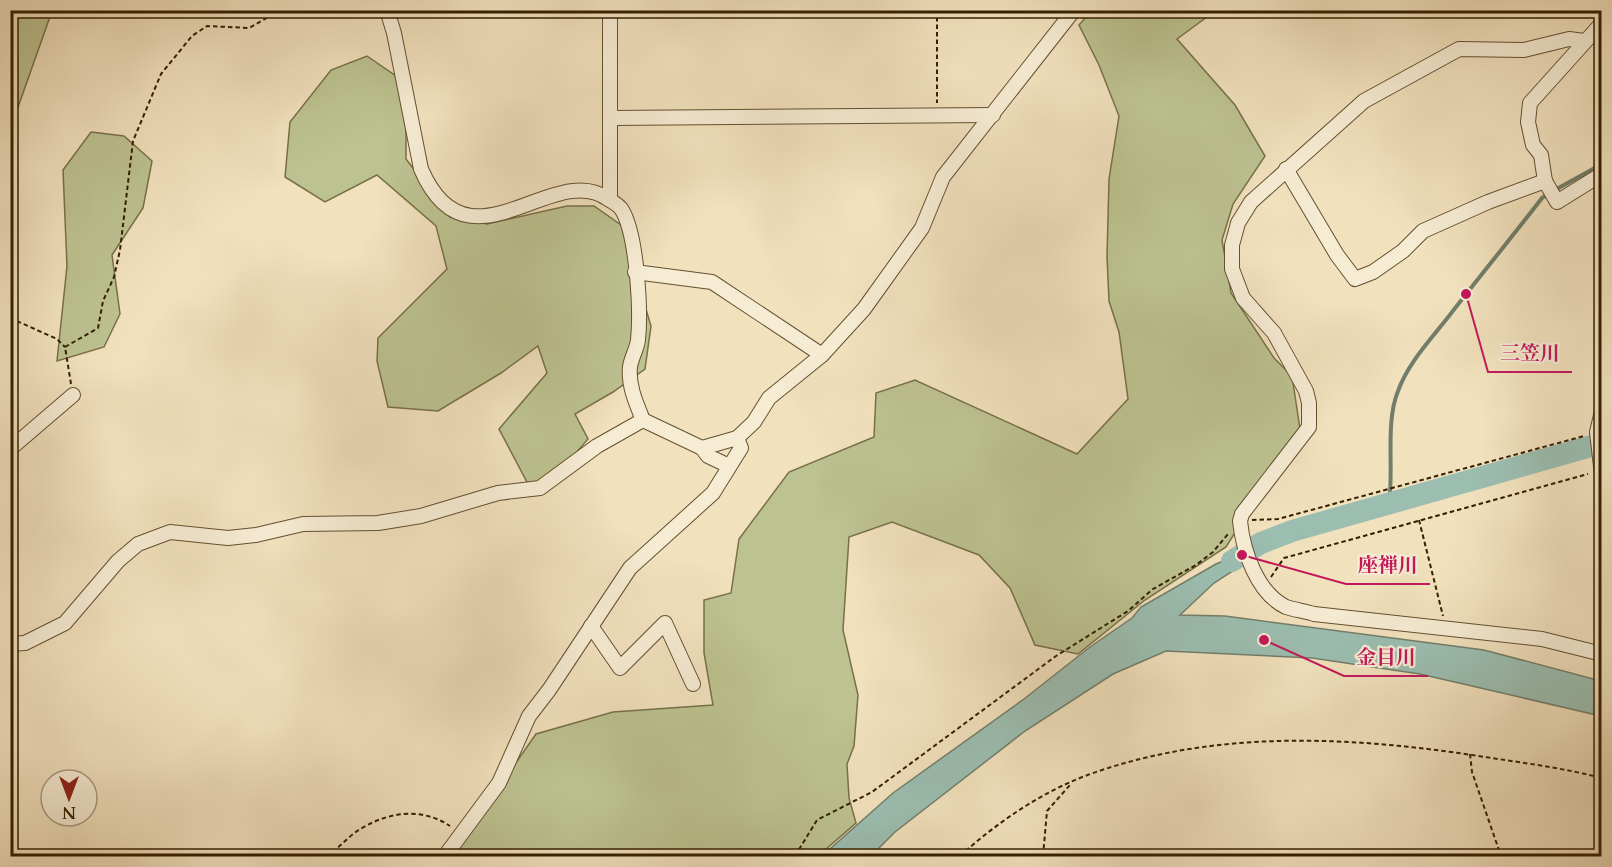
<svg xmlns="http://www.w3.org/2000/svg" width="1612" height="867" viewBox="0 0 1612 867" font-family="Cardo,'Noto Serif JP',serif">
<style>
.green{fill:#bcc290;stroke:#787048;stroke-width:1.5}
.water{fill:#9bbeb1;stroke:#727e6a;stroke-width:1.5}
.lines{fill:none;stroke-linecap:round;stroke-linejoin:round}
.stream{stroke:#727e6a;stroke-width:4}
.river{stroke:#9bbeb1;stroke-width:22}
.minor-casing{stroke:#64502f;stroke-width:16}
.path{stroke:#351f00;stroke-width:2;stroke-dasharray:4.5 3;stroke-linecap:butt}
.minor{stroke:#f6ecd4;stroke-width:14}
.leader{fill:none;stroke:#c2185b;stroke-width:2}
.callout-dot{fill:#c2185b;stroke:#f6ecd4;stroke-width:2}
.callout-label{font-size:20px;text-anchor:middle;font-weight:bold;fill:#c2185b;stroke:#f6ecd4;stroke-width:4.5;stroke-linejoin:round;paint-order:stroke}
</style>
<rect width="100%" height="100%" fill="#f1e1bd"/>
<filter id="stains"><feTurbulence type="fractalNoise" baseFrequency=".00333" numOctaves="4"/><feColorMatrix values="0 0 0 0 .2 0 0 0 0 .09 0 0 0 0 .02 0 0 0 .5 -.17"/></filter>
<radialGradient id="worn" r=".72"><stop offset=".6" stop-color="#630" stop-opacity="0"/><stop offset="1" stop-color="#630" stop-opacity=".3"/></radialGradient>
<g class="green">
<path d="M 11,10 L 52,11 L 11,127 L 10,11 Z"/>
<path d="M 1091,11 L 1215,11 L 1177,39 L 1235,105 L 1265,156 L 1233,204 L 1222,240 L 1231,293 L 1274,358 L 1292,376 L 1300,429 L 1226,547 L 1145,600 L 1078,654 L 1035,645 L 1010,588 L 979,555 L 892,522 L 849,537 L 843,630 L 858,695 L 854,746 L 847,764 L 849,798 L 856,823 L 818,856 L 451,856 L 536,734 L 613,712 L 713,705 L 704,653 L 704,600 L 731,593 L 739,539 L 789,472 L 874,437 L 876,393 L 915,380 L 1077,454 L 1128,399 L 1119,332 L 1109,301 L 1107,257 L 1109,179 L 1119,116 L 1099,65 L 1079,25 Z"/>
<path d="M 367,56 L 406,83 L 406,159 L 450,217 L 487,224 L 567,206 L 594,206 L 621,225 L 651,326 L 645,369 L 613,392 L 575,414 L 588,439 L 551,482 L 528,484 L 499,429 L 547,373 L 538,346 L 501,373 L 438,411 L 388,407 L 377,361 L 378,338 L 447,269 L 436,226 L 377,175 L 325,202 L 285,177 L 290,122 L 331,70 Z"/>
<path d="M 91,132 L 124,136 L 152,161 L 143,208 L 112,255 L 120,314 L 104,347 L 57,361 L 67,266 L 63,170 Z"/>
</g>
<path class="water" d="M 1296,530 L 1214,583 L 1180,615 L 1225,616 L 1484,650 L 1601,681 L 1601,716 L 1420,674 L 1312,658 L 1166,651 L 1113,674 L 1025,731 L 895,832 L 871,856 L 822,856 L 893,793 L 1024,699 L 1090,647 L 1132,618 L 1141,607 L 1216,564 Z"/>
<g class="lines">
<g class="stream">
<path d="M 1555,190 L 1602,164"/>
<path d="M 1389,504 C 1394,468 1385,423 1398,391 C 1408,363 1431,339 1449,316 C 1480,276 1512,237 1542,198 L 1548,194"/>
</g>
<path class="river" d="M 1232,561 L 1261,543 L 1292,531 L 1602,443"/>
<defs>
<g id="minor">
<path d="M 387,10 L 394,33 L 421,169 C 468,278 553,159 608,199 C 613,202 619,205 622,210 C 637,235 641,310 638,340 C 637,349 631,358 630,367 C 628,385 636,403 643,420 L 702,448 L 737,438 L 754,422 L 769,398 L 822,355 L 864,309 L 922,228 L 943,177 L 1074,10"/>
<path d="M 610,10 L 610,200"/>
<path d="M 1584,41 L 1569,39 L 1524,50 L 1459,49 L 1364,101 L 1251,202 L 1238,223 L 1232,245 L 1232,269 L 1243,298 L 1274,333 L 1306,391 L 1309,403 L 1309,427 L 1242,514 L 1240,521 C 1243,551 1257,593 1286,607 C 1295,610 1305,611 1314,614 L 1542,639 L 1602,654"/>
<path d="M 610,118 L 993,115"/>
<path d="M 1286,169 L 1337,255 L 1355,279 L 1373,272 L 1403,251 L 1423,231 L 1488,202 L 1545,181"/>
<path d="M 1545,181 L 1541,155 L 1533,145 L 1528,122 L 1530,103 L 1602,23"/>
<path d="M 1545,181 L 1557,202 L 1602,174"/>
<path d="M 635,272 L 712,282 L 822,355"/>
<path d="M 1602,411 L 1597,432 L 1602,475"/>
<path d="M 702,448 L 708,456 L 729,466"/>
<path d="M 10,449 L 73,395"/>
<path d="M 591,626 L 620,668 L 665,623 L 693,684"/>
<path d="M 10,644 L 25,643 L 65,623 L 118,561 L 138,544 L 170,532 L 228,538 L 256,535 L 303,524 L 378,523 L 421,516 L 498,493 L 540,488 L 597,446 L 643,420"/>
<path d="M 445,856 L 499,783 L 529,716 L 549,690 L 630,568 L 713,493 L 741,448 L 737,438"/>
</g>
</defs>
<use href="#minor" class="minor-casing"/>
<g class="path">
<path d="M 935,10 L 937,14 L 937,103"/>
<path d="M 10,318 L 57,339 L 65,347"/>
<path d="M 71,384 L 65,347 L 98,328 L 103,301 L 114,277 L 120,250 L 133,141 L 161,74 L 192,36 L 207,26 L 249,28 L 281,10"/>
<path d="M 1252,520 L 1278,519 L 1584,436"/>
<path d="M 1419,520 L 1443,616"/>
<path d="M 1271,577 L 1284,558 L 1588,474"/>
<path d="M 1470,754 L 1472,772 L 1501,856"/>
<path d="M 10,836 L 10,839"/>
<path d="M 326,856 C 339,849 349,835 362,828 C 391,811 423,808 450,826"/>
<path d="M 795,856 L 817,820 L 872,792 L 1056,656 L 1128,611 L 1153,589 L 1196,565 L 1213,552 L 1228,534"/>
<path d="M 960,856 C 1000,820 1047,788 1099,771 C 1224,729 1357,737 1485,757 C 1524,763 1563,768 1602,778"/>
<path d="M 1043,856 L 1047,811 L 1070,785"/>
</g>
<use href="#minor" class="minor"/>
</g>
<path class="leader" d="M1466 294L1488 372H1572M1242 555L1346 584H1430M1264 640L1344 676H1428"/>
<g class="callout-dot">
<circle cx="1466" cy="294" r="6"/>
<circle cx="1242" cy="555" r="6"/>
<circle cx="1264" cy="640" r="6"/>
</g>
<g class="callout-label">
<text x="1530" y="360">三笠川</text>
<text x="1388" y="572">座禅川</text>
<text x="1386" y="664">金目川</text>
</g>
<rect width="1612" height="867" fill="none" stroke="#f1e1bd" stroke-width="36"/>
<rect x="12" y="12" width="1588" height="843" fill="none" stroke="#351f00" stroke-width="3"/>
<rect x="18" y="18" width="1576" height="831" fill="none" stroke="#351f00" stroke-width="1.5"/>
<g transform="translate(69 798) rotate(180)"><circle r="28" fill="#f6ecd4" stroke="#a99a7f" stroke-width="1.5"/>
<path d="M0-4.5L10 22L0 15L-10 22Z" fill="#8f2418"/>
<text y="-9" font-size="16" font-weight="bold" text-anchor="middle" fill="#351f00">N</text>
</g>
<rect width="100%" height="100%" filter="url(#stains)"/>
<rect width="100%" height="100%" fill="url(#worn)"/>
</svg>
